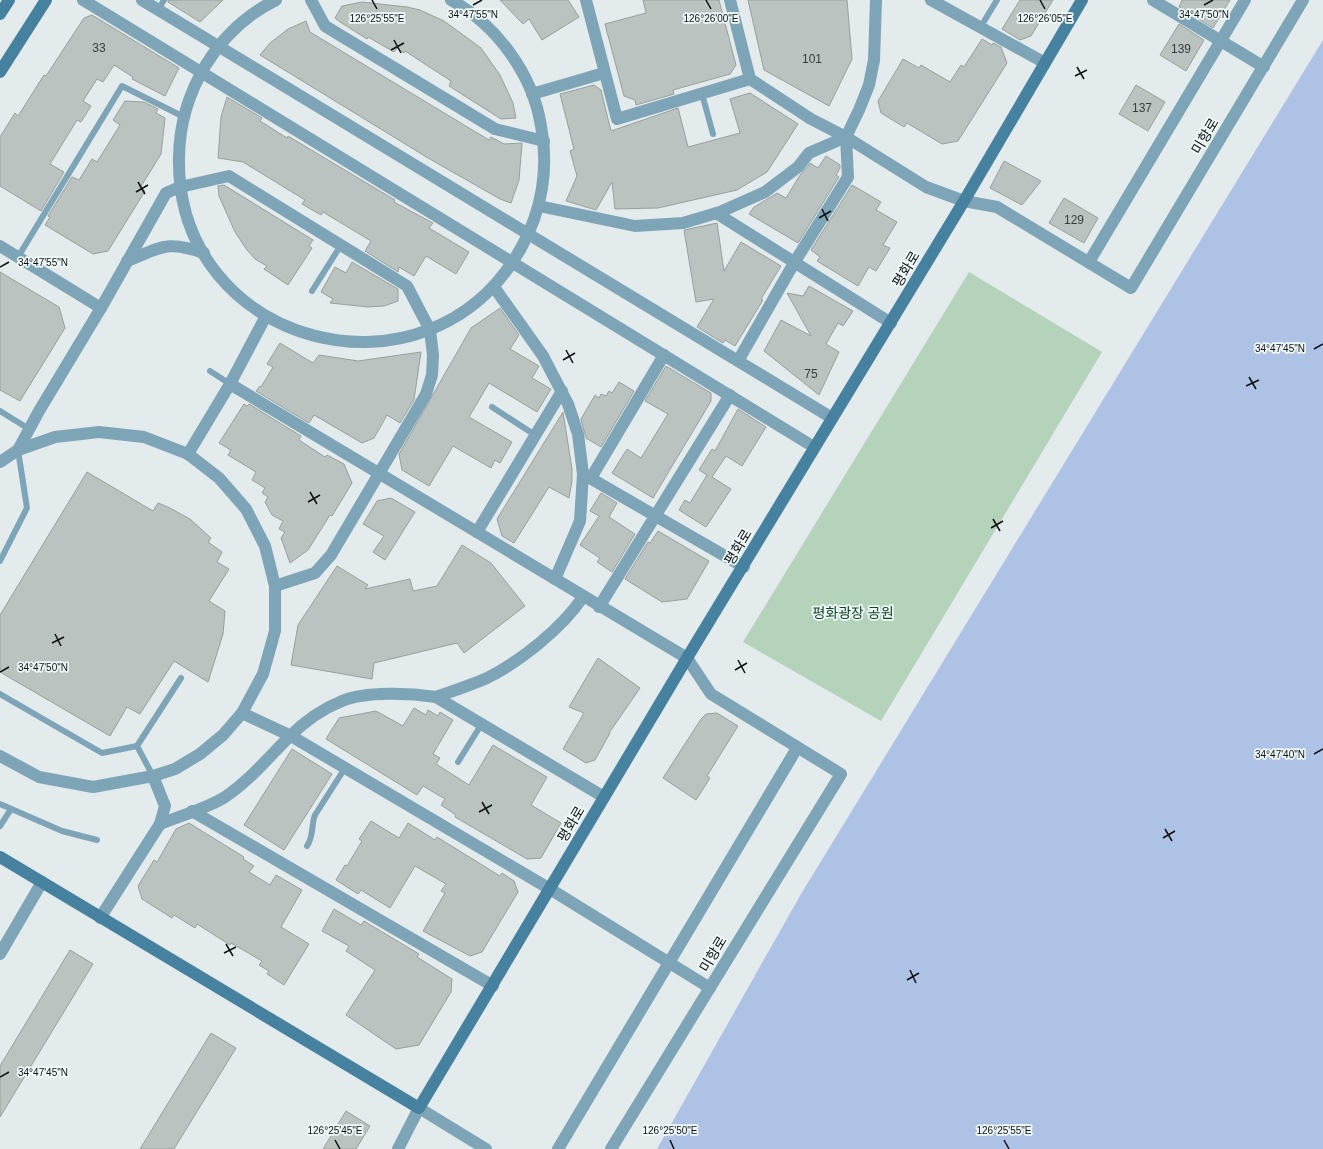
<svg xmlns="http://www.w3.org/2000/svg" width="1323" height="1149" viewBox="0 0 1323 1149" font-family="Helvetica,'Noto Sans KR',sans-serif">
<style>
.green{fill:#b5d3bb}
.water{fill:#adc2e5}
.building{fill:#bbc3c1;stroke:#989f9d}
.lines{fill:none;stroke-linecap:round;stroke-linejoin:round}
.lane{stroke:#7ea4b8;stroke-width:6}
.street{stroke:#7ea4b8;stroke-width:12}
.secondary{stroke:#46819f;stroke-width:12}
.ticks{fill:none;stroke:#0d1010;stroke-width:1.5}
.labels{text-anchor:middle;stroke-width:3.5;stroke-linejoin:round;paint-order:stroke}
.number-label{font-size:12px;fill:#383d3c}
.street-label{font-size:14px;fill:#0d1010;stroke:#f0f9fa}
.park-label{font-size:14px;fill:#0f4723;stroke:#f0f9fa}
.ticks-label{font-size:10px;text-anchor:middle;fill:#0d1010;stroke:#f0f9fa;stroke-width:3.5;stroke-linejoin:round;paint-order:stroke}
</style>
<rect width="100%" height="100%" fill="#e3ebec"/>
<path class="green" d="M 969,272 L 1102,352 L 881,721 L 743,642 Z"/>
<path class="water" d="M 1323,40 L 1323,1149 L 657,1149 L 801,894 Z"/>
<g class="building">
<path d="M 168,0 L 223,0 L 200,22 L 168,2 Z"/>
<path d="M 500,0 L 568,0 L 579,17 L 542,40 L 529,19 L 523,24 Z"/>
<path d="M 643,0 L 719,0 L 736,65 L 730,74 L 673,90 L 674,94 L 636,105 L 635,100 L 624,96 L 605,24 L 646,13 Z"/>
<path d="M 748,0 L 847,0 L 852,59 L 829,106 L 764,70 Z"/>
<path d="M 1020,0 L 1053,0 L 1031,36 L 1020,40 L 1002,29 Z"/>
<path d="M 1182,0 L 1230,0 L 1213,28 L 1179,7 Z"/>
<path d="M 362,2 L 407,7 L 420,10 L 444,21 L 481,48 L 500,75 L 513,103 L 516,118 L 501,119 L 449,86 L 451,81 L 405,51 L 404,53 L 397,48 L 394,52 L 368,37 L 367,39 L 340,22 L 335,18 L 342,6 Z"/>
<path d="M 92,15 L 179,68 L 165,96 L 132,79 L 133,77 L 114,65 L 103,82 L 97,79 L 83,101 L 91,106 L 81,122 L 77,120 L 50,164 L 64,172 L 41,211 L 0,186 L 0,137 L 15,113 L 18,116 L 44,75 L 46,76 L 84,18 Z"/>
<path d="M 306,21 L 310,32 L 489,140 L 491,137 L 504,144 L 522,143 L 519,180 L 511,203 L 500,199 L 428,158 L 260,55 L 270,43 L 288,29 Z"/>
<path d="M 1179,24 L 1204,40 L 1186,71 L 1160,55 Z"/>
<path d="M 982,39 L 992,45 L 993,43 L 1001,47 L 1007,63 L 958,141 L 942,144 L 907,123 L 904,127 L 881,113 L 878,101 L 903,59 L 919,68 L 921,65 L 950,82 L 961,65 L 964,67 Z"/>
<path d="M 594,85 L 601,90 L 611,131 L 678,108 L 688,147 L 740,133 L 730,99 L 750,93 L 798,124 L 767,172 L 737,190 L 658,208 L 615,209 L 612,182 L 596,210 L 566,201 L 577,176 L 570,151 L 574,149 L 560,94 Z"/>
<path d="M 1136,85 L 1165,102 L 1148,131 L 1119,114 Z"/>
<path d="M 227,97 L 262,118 L 260,121 L 287,138 L 288,136 L 395,200 L 394,202 L 433,223 L 429,228 L 469,252 L 456,274 L 426,256 L 414,276 L 399,267 L 398,272 L 365,251 L 371,241 L 323,212 L 321,215 L 302,204 L 305,200 L 243,162 L 218,158 L 221,117 Z"/>
<path d="M 125,101 L 144,102 L 158,109 L 156,113 L 165,118 L 161,154 L 140,188 L 145,191 L 108,251 L 93,254 L 45,225 L 50,217 L 48,216 L 72,177 L 79,180 L 92,159 L 97,162 L 120,125 L 113,120 Z"/>
<path d="M 826,156 L 840,165 L 840,168 L 836,175 L 839,177 L 798,243 L 749,214 L 754,207 L 777,193 L 786,198 L 800,175 L 810,163 L 818,168 Z"/>
<path d="M 1004,161 L 1041,181 L 1022,205 L 990,188 Z"/>
<path d="M 224,185 L 313,240 L 309,246 L 312,248 L 288,285 L 264,269 L 267,266 L 255,259 L 247,250 L 235,232 L 219,196 L 218,186 Z"/>
<path d="M 852,185 L 881,202 L 876,210 L 897,222 L 883,245 L 890,248 L 876,271 L 869,267 L 858,286 L 817,261 L 820,257 L 811,250 Z"/>
<path d="M 1064,198 L 1098,218 L 1084,243 L 1049,223 Z"/>
<path d="M 717,223 L 724,271 L 741,242 L 781,266 L 761,299 L 763,300 L 735,346 L 725,340 L 723,343 L 697,327 L 714,299 L 696,302 L 684,230 Z"/>
<path d="M 352,262 L 398,289 L 398,301 L 384,306 L 368,307 L 330,303 L 333,299 L 321,292 L 335,267 L 346,273 Z"/>
<path d="M 0,272 L 59,307 L 65,328 L 20,401 L 0,390 Z"/>
<path d="M 809,286 L 853,311 L 843,326 L 838,323 L 826,344 L 839,352 L 819,395 L 764,351 L 781,320 L 811,336 L 787,293 L 803,296 Z"/>
<path d="M 500,308 L 519,335 L 510,349 L 539,366 L 532,378 L 551,389 L 537,412 L 489,383 L 469,417 L 512,442 L 500,463 L 495,460 L 491,468 L 453,446 L 429,486 L 402,470 L 399,454 L 471,328 Z"/>
<path d="M 280,343 L 313,363 L 319,355 L 358,361 L 421,352 L 414,400 L 400,423 L 387,415 L 374,438 L 362,443 L 314,415 L 309,423 L 256,391 L 260,386 L 261,387 L 273,367 L 267,364 Z"/>
<path d="M 666,366 L 711,393 L 711,401 L 653,498 L 612,473 L 627,449 L 641,458 L 668,414 L 645,401 Z"/>
<path d="M 619,382 L 634,391 L 601,447 L 586,438 L 581,419 L 595,395 L 599,398 L 601,394 L 606,396 L 609,391 L 612,393 Z"/>
<path d="M 244,404 L 247,406 L 249,404 L 301,436 L 299,440 L 325,457 L 327,455 L 344,464 L 352,483 L 332,516 L 330,515 L 308,550 L 290,563 L 281,538 L 285,532 L 279,529 L 283,521 L 272,515 L 265,502 L 268,497 L 262,493 L 265,488 L 252,480 L 256,472 L 228,455 L 231,450 L 219,443 Z"/>
<path d="M 738,409 L 766,427 L 742,466 L 726,456 L 712,477 L 731,489 L 706,527 L 679,510 L 685,500 L 690,503 L 707,475 L 699,470 L 712,449 L 715,451 Z"/>
<path d="M 563,412 L 572,469 L 572,481 L 569,498 L 549,487 L 514,543 L 502,536 L 497,519 Z"/>
<path d="M 87,472 L 153,511 L 158,503 L 168,507 L 190,519 L 211,538 L 208,542 L 222,552 L 217,562 L 229,569 L 209,601 L 225,611 L 223,634 L 208,682 L 174,661 L 140,714 L 127,707 L 110,736 L 0,672 L 0,615 Z"/>
<path d="M 601,493 L 617,503 L 609,517 L 635,534 L 612,572 L 597,562 L 600,558 L 580,545 L 599,516 L 590,511 Z"/>
<path d="M 391,498 L 415,512 L 385,560 L 373,552 L 384,536 L 363,524 L 377,501 Z"/>
<path d="M 658,531 L 709,561 L 687,599 L 662,602 L 625,579 L 648,542 L 650,543 Z"/>
<path d="M 462,545 L 491,563 L 525,606 L 464,653 L 457,643 L 374,663 L 372,679 L 291,665 L 298,625 L 337,566 L 368,585 L 365,589 L 410,579 L 413,591 L 437,586 Z"/>
<path d="M 598,658 L 640,688 L 609,733 L 610,733 L 595,760 L 586,763 L 563,749 L 584,713 L 569,707 Z"/>
<path d="M 414,708 L 426,715 L 428,710 L 438,716 L 440,712 L 453,720 L 433,754 L 440,758 L 436,764 L 469,785 L 493,745 L 547,777 L 531,805 L 561,823 L 541,858 L 527,859 L 455,817 L 456,815 L 441,805 L 445,799 L 423,786 L 417,795 L 326,739 L 339,718 L 376,711 L 403,726 Z"/>
<path d="M 717,713 L 738,726 L 707,776 L 710,778 L 696,800 L 663,778 L 701,719 L 706,714 Z"/>
<path d="M 292,749 L 332,774 L 284,850 L 244,825 Z"/>
<path d="M 371,821 L 399,838 L 408,823 L 435,840 L 437,837 L 500,876 L 502,873 L 514,881 L 518,892 L 482,952 L 470,956 L 423,931 L 445,893 L 441,891 L 446,884 L 415,866 L 390,908 L 361,890 L 358,894 L 336,880 L 345,865 L 347,866 L 362,841 L 359,839 Z"/>
<path d="M 189,823 L 244,857 L 243,859 L 254,866 L 249,872 L 270,885 L 276,875 L 302,890 L 281,927 L 309,944 L 284,985 L 267,974 L 269,971 L 259,965 L 262,961 L 231,943 L 230,945 L 197,924 L 195,928 L 174,915 L 172,918 L 142,899 L 138,886 L 154,860 L 157,862 L 176,829 Z"/>
<path d="M 334,909 L 361,925 L 364,921 L 419,954 L 417,957 L 452,979 L 451,992 L 419,1045 L 396,1049 L 346,1015 L 375,970 L 346,951 L 349,946 L 322,931 Z"/>
<path d="M 70,950 L 93,964 L 0,1117 L 0,1066 Z"/>
<path d="M 211,1033 L 236,1048 L 174,1149 L 140,1149 Z"/>
<path d="M 346,1111 L 370,1126 L 356,1149 L 323,1149 Z"/>
</g>
<g class="lines">
<g class="lane">
<path d="M 158,10 L 164,0"/>
<path d="M 980,28 L 997,0"/>
<path d="M 702,94 L 713,134"/>
<path d="M 18,257 L 122,86 L 184,117"/>
<path d="M 312,291 L 341,245"/>
<path d="M 210,371 L 230,384"/>
<path d="M 492,407 L 535,435"/>
<path d="M 0,411 L 29,429"/>
<path d="M 0,561 L 27,508 L 18,450"/>
<path d="M 0,694 L 102,753 L 137,746 L 153,776"/>
<path d="M 137,746 L 181,678"/>
<path d="M 458,762 L 481,725"/>
<path d="M 0,804 L 62,831 L 97,840"/>
<path d="M 0,826 L 11,809"/>
<path d="M 307,846 C 314,836 311,825 315,815 L 345,768"/>
</g>
<g class="street">
<path d="M 83,0 L 814,447"/>
<path d="M 142,0 L 832,418"/>
<path d="M 276,0 C 217,29 180,92 179,157 C 175,347 429,413 521,248 C 542,211 549,168 541,126 C 533,75 497,25 451,0"/>
<path d="M 311,0 L 325,26 L 495,129 L 544,141"/>
<path d="M 586,0 L 617,119 L 750,79"/>
<path d="M 730,0 L 750,79 L 811,119 L 846,137 L 926,187 L 964,201 L 997,207 L 1131,288 L 1303,0"/>
<path d="M 931,0 L 1045,63"/>
<path d="M 1153,0 L 1264,67"/>
<path d="M 532,94 L 604,73"/>
<path d="M 539,206 L 635,226 L 683,223 L 720,212 L 765,192 L 798,167 L 809,153 L 846,137"/>
<path d="M 716,213 L 891,323"/>
<path d="M 0,246 L 101,308"/>
<path d="M 127,261 C 162,247 167,240 204,253"/>
<path d="M 1089,262 L 1245,0"/>
<path d="M 494,287 L 543,356 L 568,404 L 578,434 L 583,474 L 580,521 L 555,579"/>
<path d="M 738,361 L 794,263 L 848,177 L 846,137 L 859,110 L 869,85 L 874,60 L 876,0"/>
<path d="M 230,384 L 687,658 L 711,694 L 841,774 L 611,1149"/>
<path d="M 18,450 L 39,411 L 101,308 L 166,193 L 180,187 L 229,176 L 407,286 L 430,330 L 433,355 L 432,375 L 426,394 L 331,555 L 315,573 L 275,586"/>
<path d="M 188,454 L 230,384 L 266,316"/>
<path d="M 0,462 L 18,450 L 55,437 L 99,432 L 144,437 L 188,454 L 219,478 L 246,509 L 265,546 L 275,586 L 275,631 L 263,674 L 242,713 L 223,735 L 200,754 L 175,769 L 153,776 L 93,787 L 39,777 L 0,756"/>
<path d="M 583,474 L 744,567"/>
<path d="M 591,478 L 664,355"/>
<path d="M 477,532 L 562,391"/>
<path d="M 599,607 L 730,395"/>
<path d="M 436,697 C 453,691 471,685 487,678 C 521,661 562,628 583,597"/>
<path d="M 242,713 L 291,736 L 550,889 L 710,988"/>
<path d="M 192,811 L 493,986"/>
<path d="M 160,824 C 178,817 210,807 225,797 C 250,780 268,758 289,737 C 304,722 322,709 342,701 C 366,691 410,693 436,697 L 604,797"/>
<path d="M 100,918 L 160,824 L 165,806 L 153,776"/>
<path d="M 0,954 L 42,882"/>
<path d="M 398,1149 L 419,1108 L 486,1149"/>
<path d="M 558,1149 L 797,748"/>
</g>
<g class="secondary">
<path d="M 0,14 L 9,0"/>
<path d="M 0,72 L 46,0"/>
<path d="M 0,857 L 419,1108 L 687,658 L 964,201 L 1082,0"/>
</g>
</g>
<path class="ticks" d="M 372,0 L 377,9M 706,0 L 711,9M 1040,0 L 1045,9M 473,5 L 482,0M 1204,5 L 1213,0M 394,40 L 401,53M 391,50 L 404,43M 1077,67 L 1084,79M 1075,76 L 1087,70M 138,182 L 145,194M 136,192 L 148,185M 822,209 L 828,221M 819,218 L 831,211M 0,267 L 9,262M 1314,349 L 1323,344M 566,350 L 573,363M 563,360 L 575,353M 1249,377 L 1256,389M 1246,386 L 1259,380M 310,492 L 317,504M 308,502 L 320,495M 993,519 L 1000,531M 991,528 L 1003,521M 55,634 L 61,646M 52,643 L 64,637M 738,660 L 745,673M 735,670 L 747,663M 0,672 L 9,667M 1314,754 L 1323,749M 482,802 L 489,814M 479,812 L 492,805M 1165,829 L 1172,841M 1163,838 L 1175,831M 226,944 L 233,956M 224,953 L 236,947M 910,970 L 916,983M 907,980 L 919,973M 0,1077 L 9,1072M 335,1140 L 340,1149M 670,1140 L 674,1149M 1004,1140 L 1009,1149"/>
<g class="labels">
<g class="number-label">
<text x="99" y="52">33</text>
<text x="1181" y="53">139</text>
<text x="812" y="63">101</text>
<text x="1142" y="112">137</text>
<text x="1074" y="224">129</text>
<text x="811" y="378">75</text>
</g>
<g class="street-label">
<text transform="translate(1205 136) rotate(-59)" y="5">미항로</text>
<text transform="translate(906 269) rotate(-59)" y="5">평화로</text>
<text transform="translate(738 547) rotate(-59)" y="5">평화로</text>
<text transform="translate(571 824) rotate(-59)" y="5">평화로</text>
<text transform="translate(713 954) rotate(-59)" y="5">미항로</text>
</g>
<g class="park-label">
<text x="853" y="618">평화광장 공원</text>
</g>
</g>
<g class="ticks-label">
<text x="473" y="18">34°47'55"N</text>
<text x="1204" y="18">34°47'50"N</text>
<text x="377" y="22">126°25'55"E</text>
<text x="711" y="22">126°26'00"E</text>
<text x="1045" y="22">126°26'05"E</text>
<text x="43" y="266">34°47'55"N</text>
<text x="1280" y="352">34°47'45"N</text>
<text x="43" y="671">34°47'50"N</text>
<text x="1280" y="758">34°47'40"N</text>
<text x="43" y="1076">34°47'45"N</text>
<text x="335" y="1134">126°25'45"E</text>
<text x="670" y="1134">126°25'50"E</text>
<text x="1004" y="1134">126°25'55"E</text>
</g>
</svg>
